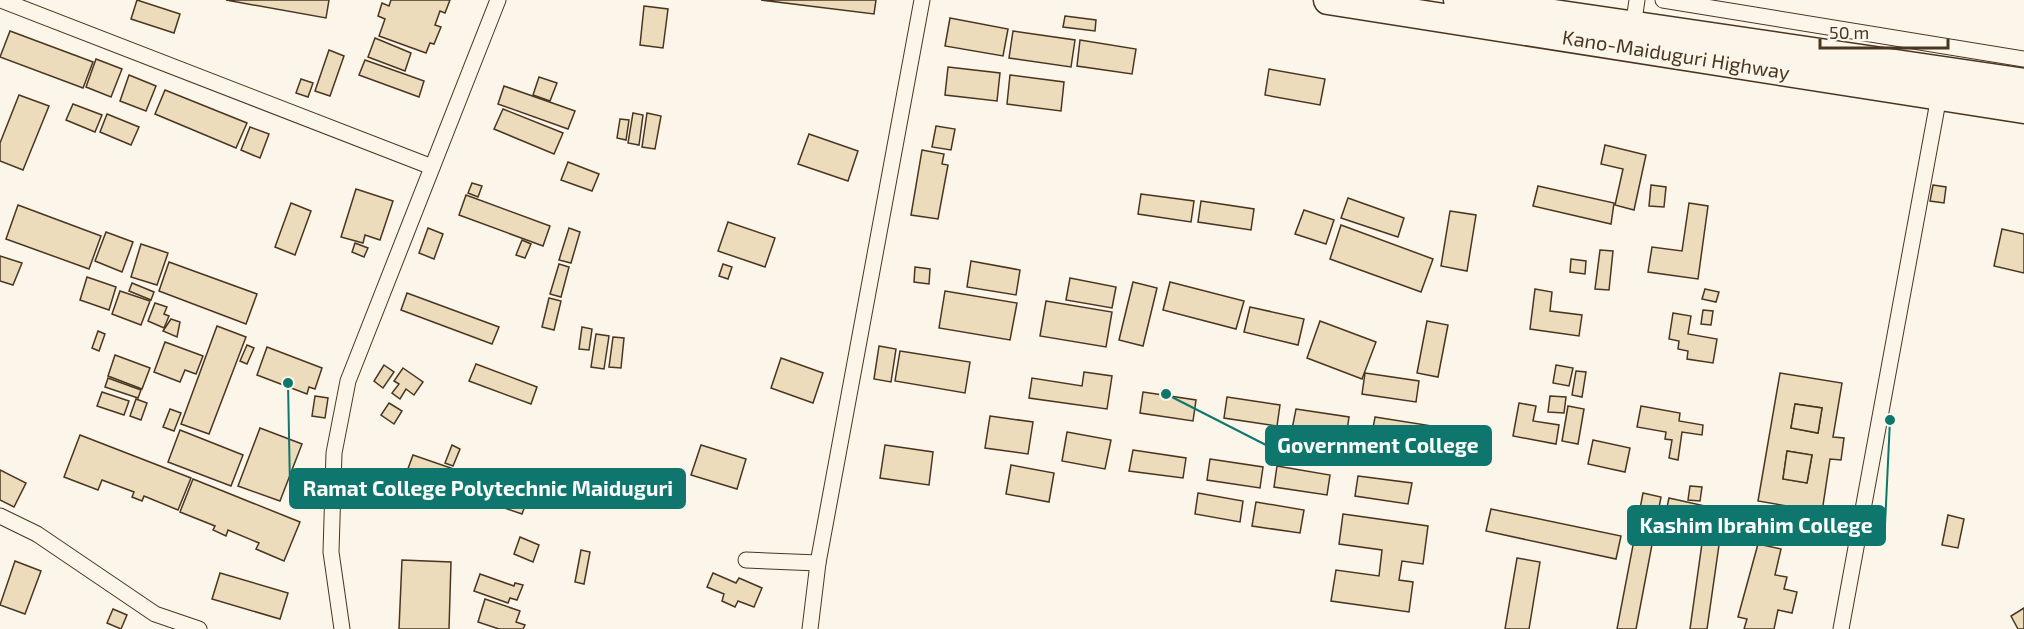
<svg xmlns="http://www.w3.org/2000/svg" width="2024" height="629" viewBox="0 0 2024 629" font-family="'Exo 2',sans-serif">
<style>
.building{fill:#ecdcbc;stroke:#4a3520;stroke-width:1.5;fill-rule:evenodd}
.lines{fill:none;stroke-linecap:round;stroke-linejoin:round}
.street-casing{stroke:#4a3520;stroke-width:17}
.highway-casing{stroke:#4a3520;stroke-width:31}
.street{stroke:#fbf6e9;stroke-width:15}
.highway{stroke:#fbf6e9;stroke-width:28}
.labels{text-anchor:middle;stroke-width:4.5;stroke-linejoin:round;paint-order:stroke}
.street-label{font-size:20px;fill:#4a3520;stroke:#fbf6e9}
.leader{fill:none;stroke:#0f766e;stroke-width:2}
.callout-dot{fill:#0f766e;stroke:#fbf6e9;stroke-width:2}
.callout{fill:#0f766e;stroke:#0f766e;stroke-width:2}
.callout-label{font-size:21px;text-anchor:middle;font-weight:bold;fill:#fff}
</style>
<rect width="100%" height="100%" fill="#fbf6e9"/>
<g class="building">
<path d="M 137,0 L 180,14 L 174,33 L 131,19 Z"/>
<path d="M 226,0 L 329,0 L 326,18 Z"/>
<path d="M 391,0 L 450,0 L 445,13 L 440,11 L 435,25 L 441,27 L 434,44 L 430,43 L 426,53 L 379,36 L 385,19 L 378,16 L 382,3 L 389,6 Z"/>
<path d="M 761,0 L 876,0 L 874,14 Z"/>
<path d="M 644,6 L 668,9 L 663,48 L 640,45 Z"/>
<path d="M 1065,16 L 1096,20 L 1095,31 L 1063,27 Z"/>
<path d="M 950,18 L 1008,29 L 1003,56 L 945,46 Z"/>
<path d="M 10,31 L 93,62 L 83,88 L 0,57 Z"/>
<path d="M 1013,31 L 1075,40 L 1071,67 L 1009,58 Z"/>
<path d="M 375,38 L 411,53 L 405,71 L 368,57 Z"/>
<path d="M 1080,40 L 1136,49 L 1132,74 L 1077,66 Z"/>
<path d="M 329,50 L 344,56 L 330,96 L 315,91 Z"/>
<path d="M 96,59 L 122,69 L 111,97 L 86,87 Z"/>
<path d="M 365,60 L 424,81 L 419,97 L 359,75 Z"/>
<path d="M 948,67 L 1000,73 L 997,101 L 945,95 Z"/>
<path d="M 1269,69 L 1325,79 L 1320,105 L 1265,95 Z"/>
<path d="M 129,75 L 156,86 L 146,111 L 120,101 Z"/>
<path d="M 1010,75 L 1064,82 L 1061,111 L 1007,104 Z"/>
<path d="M 539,77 L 557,83 L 550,101 L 533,95 Z"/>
<path d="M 301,79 L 313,83 L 308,97 L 296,93 Z"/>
<path d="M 504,86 L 575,111 L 568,129 L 498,104 Z"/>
<path d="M 165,90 L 247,123 L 236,148 L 155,114 Z"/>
<path d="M 19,95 L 49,106 L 23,170 L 0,161 L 0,143 Z"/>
<path d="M 73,104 L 102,115 L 95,132 L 66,120 Z"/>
<path d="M 503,109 L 563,133 L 554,154 L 494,129 Z"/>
<path d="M 633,113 L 643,115 L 639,145 L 628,143 Z"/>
<path d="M 647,113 L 661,116 L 655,149 L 642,147 Z"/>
<path d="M 107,114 L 139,127 L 131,145 L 100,132 Z"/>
<path d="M 620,119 L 629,120 L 626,140 L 617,138 Z"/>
<path d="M 936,126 L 955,129 L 951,150 L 932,147 Z"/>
<path d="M 250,127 L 269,134 L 260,158 L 241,150 Z"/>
<path d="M 809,134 L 858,151 L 848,181 L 798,164 Z"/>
<path d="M 1605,145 L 1646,155 L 1634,210 L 1615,205 L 1623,169 L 1601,164 Z"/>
<path d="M 922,150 L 944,154 L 942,164 L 948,165 L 938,219 L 911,215 Z"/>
<path d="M 568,162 L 599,174 L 592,191 L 561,180 Z"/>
<path d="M 472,183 L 482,186 L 478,197 L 468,193 Z"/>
<path d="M 1651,185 L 1666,187 L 1664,207 L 1649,206 Z"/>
<path d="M 1933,185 L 1946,187 L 1944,203 L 1930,201 Z"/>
<path d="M 1538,186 L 1614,203 L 1611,224 L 1533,206 Z"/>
<path d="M 356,189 L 393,201 L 380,240 L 365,235 L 363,243 L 341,237 Z"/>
<path d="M 1141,194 L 1194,201 L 1191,222 L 1138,214 Z"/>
<path d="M 466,195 L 550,226 L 543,246 L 459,215 Z"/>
<path d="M 1348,198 L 1404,218 L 1398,237 L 1341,218 Z"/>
<path d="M 1201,201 L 1254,209 L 1251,230 L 1198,222 Z"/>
<path d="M 291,203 L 311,211 L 295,255 L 275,247 Z"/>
<path d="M 1689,203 L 1708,206 L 1698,279 L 1648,272 L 1652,247 L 1682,251 Z"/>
<path d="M 18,205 L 101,236 L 89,269 L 6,239 Z"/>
<path d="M 1304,210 L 1334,220 L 1326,244 L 1295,234 Z"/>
<path d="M 1450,211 L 1476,215 L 1467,271 L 1441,266 Z"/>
<path d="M 728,222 L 775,238 L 765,267 L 718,251 Z"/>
<path d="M 1341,225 L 1433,259 L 1421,292 L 1330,259 Z"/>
<path d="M 428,228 L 443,234 L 434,259 L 419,253 Z"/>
<path d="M 569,228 L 580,232 L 571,263 L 559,260 Z"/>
<path d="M 2002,229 L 2024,234 L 2024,273 L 1994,266 Z"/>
<path d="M 106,232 L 133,242 L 122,272 L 95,261 Z"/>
<path d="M 522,240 L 531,244 L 525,258 L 516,255 Z"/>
<path d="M 355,243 L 368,248 L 364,257 L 352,252 Z"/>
<path d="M 141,244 L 168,253 L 157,285 L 131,277 Z"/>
<path d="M 1600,250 L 1613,251 L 1609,290 L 1595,289 Z"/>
<path d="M 0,256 L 22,263 L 13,285 L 0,281 Z"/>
<path d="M 1571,259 L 1586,261 L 1585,274 L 1570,272 Z"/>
<path d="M 971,261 L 1020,270 L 1016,295 L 967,287 Z"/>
<path d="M 169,262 L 257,294 L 246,324 L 159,291 Z"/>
<path d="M 559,264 L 569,267 L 561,297 L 550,294 Z"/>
<path d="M 723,264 L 732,267 L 728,279 L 719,276 Z"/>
<path d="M 915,267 L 930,269 L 929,284 L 914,282 Z"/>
<path d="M 87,277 L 116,287 L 109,310 L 80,300 Z"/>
<path d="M 1070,278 L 1116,287 L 1112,308 L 1066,300 Z"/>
<path d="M 1133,282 L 1157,288 L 1143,346 L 1119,340 Z"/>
<path d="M 1170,282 L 1244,301 L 1236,329 L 1163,310 Z"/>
<path d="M 132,283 L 154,292 L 151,300 L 129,291 Z"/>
<path d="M 1535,289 L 1552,292 L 1550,311 L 1582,315 L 1579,336 L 1530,329 Z"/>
<path d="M 1705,289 L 1719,292 L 1716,302 L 1702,299 Z"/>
<path d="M 120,291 L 150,301 L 141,325 L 112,314 Z"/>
<path d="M 945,291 L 1017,303 L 1010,340 L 939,328 Z"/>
<path d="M 407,293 L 499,327 L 492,344 L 401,310 Z"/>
<path d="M 549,298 L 561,301 L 554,330 L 542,327 Z"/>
<path d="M 1046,301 L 1112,312 L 1106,347 L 1040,336 Z"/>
<path d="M 155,303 L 167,307 L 164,314 L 169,316 L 164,328 L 148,321 Z"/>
<path d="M 1250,307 L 1304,319 L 1298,345 L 1244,332 Z"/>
<path d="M 1703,310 L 1713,311 L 1711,325 L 1701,324 Z"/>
<path d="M 1673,313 L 1691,316 L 1688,334 L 1717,339 L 1713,363 L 1687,359 L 1688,351 L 1678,349 L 1679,341 L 1669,339 Z"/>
<path d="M 171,319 L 180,322 L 177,337 L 163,331 Z"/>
<path d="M 1320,321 L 1376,342 L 1362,379 L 1307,358 Z"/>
<path d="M 1427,321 L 1448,325 L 1438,377 L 1417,373 Z"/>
<path d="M 217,326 L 246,337 L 209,434 L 181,424 Z"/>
<path d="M 582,327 L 592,329 L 589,350 L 579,349 Z"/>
<path d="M 98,331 L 105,334 L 99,351 L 92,348 Z"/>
<path d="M 596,334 L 609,336 L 604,369 L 591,367 Z"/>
<path d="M 613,337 L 624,338 L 621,368 L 609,367 Z"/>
<path d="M 165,342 L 203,356 L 196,374 L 185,370 L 180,382 L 154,372 Z"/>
<path d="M 247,345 L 254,348 L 247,364 L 240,361 Z"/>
<path d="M 879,346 L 896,349 L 891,382 L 874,379 Z"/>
<path d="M 267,347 L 322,368 L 315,389 L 309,387 L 307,394 L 257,375 Z"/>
<path d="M 900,351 L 970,362 L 965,393 L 895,381 Z"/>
<path d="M 115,355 L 150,368 L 142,389 L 108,376 Z"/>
<path d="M 781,358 L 823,373 L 813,403 L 771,388 Z"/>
<path d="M 476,364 L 537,387 L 531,404 L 469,381 Z"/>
<path d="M 384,365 L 394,372 L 383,388 L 374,381 Z"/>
<path d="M 1556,365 L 1573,368 L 1569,386 L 1553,383 Z"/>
<path d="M 403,368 L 423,382 L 414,395 L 406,389 L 400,399 L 392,393 L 399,384 L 394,381 Z"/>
<path d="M 1576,371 L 1586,372 L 1582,397 L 1572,395 Z"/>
<path d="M 1084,372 L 1112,376 L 1107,409 L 1029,398 L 1032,378 L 1082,386 Z"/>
<path d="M 1365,373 L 1419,381 L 1416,402 L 1362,394 Z"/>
<path d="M 1780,373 L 1842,383 L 1833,437 L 1844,438 L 1841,460 L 1830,459 L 1822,512 L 1758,501 ZM 1795,404 L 1822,408 L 1818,433 L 1791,428 ZM 1787,451 L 1812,455 L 1807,483 L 1783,479 Z"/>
<path d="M 108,378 L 141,390 L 138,398 L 105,387 Z"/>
<path d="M 102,392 L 129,401 L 124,415 L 97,406 Z"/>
<path d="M 1143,392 L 1196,400 L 1193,421 L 1140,413 Z"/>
<path d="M 315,396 L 328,398 L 325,418 L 312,416 Z"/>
<path d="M 1550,396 L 1566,397 L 1564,413 L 1548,412 Z"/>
<path d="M 1227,397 L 1280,405 L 1277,426 L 1224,418 Z"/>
<path d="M 136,399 L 147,403 L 141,420 L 130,416 Z"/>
<path d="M 389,403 L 402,411 L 394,424 L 381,415 Z"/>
<path d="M 1519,403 L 1536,406 L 1533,421 L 1559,425 L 1556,444 L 1513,436 Z"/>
<path d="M 1795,404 L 1822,408 L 1818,433 L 1791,428 Z"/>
<path d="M 1568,406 L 1584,409 L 1578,444 L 1562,441 Z"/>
<path d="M 1641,406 L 1680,413 L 1679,421 L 1703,425 L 1702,435 L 1682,432 L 1678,460 L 1669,458 L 1672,440 L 1665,439 L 1666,432 L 1637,427 Z"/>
<path d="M 170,409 L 181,413 L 174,431 L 163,427 Z"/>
<path d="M 1296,409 L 1349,417 L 1346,437 L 1292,429 Z"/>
<path d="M 990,416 L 1033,422 L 1028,454 L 985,448 Z"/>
<path d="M 1375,417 L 1445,428 L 1440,457 L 1370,445 Z"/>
<path d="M 260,428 L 302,444 L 280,501 L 238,486 Z"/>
<path d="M 180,430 L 243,455 L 231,486 L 168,462 Z"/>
<path d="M 1067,432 L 1111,440 L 1105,469 L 1062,461 Z"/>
<path d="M 80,435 L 191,478 L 178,510 L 144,496 L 142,501 L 132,497 L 134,492 L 102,480 L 98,490 L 64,477 Z"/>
<path d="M 1593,440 L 1630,448 L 1625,472 L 1588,464 Z"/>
<path d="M 452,445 L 460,449 L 453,466 L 445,463 Z"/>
<path d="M 701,445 L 746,459 L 737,489 L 691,475 Z"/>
<path d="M 885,445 L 933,452 L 929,485 L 880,478 Z"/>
<path d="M 1133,450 L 1186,458 L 1183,478 L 1129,471 Z"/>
<path d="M 1787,451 L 1812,455 L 1807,483 L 1783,479 Z"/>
<path d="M 413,455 L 529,495 L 522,514 L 406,474 Z"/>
<path d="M 1210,459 L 1263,467 L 1260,488 L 1207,480 Z"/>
<path d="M 1011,465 L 1054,473 L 1049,502 L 1006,494 Z"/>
<path d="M 1277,466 L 1330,475 L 1327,495 L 1274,487 Z"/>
<path d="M 0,470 L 26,483 L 14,507 L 0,500 Z"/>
<path d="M 1358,476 L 1412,483 L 1408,504 L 1355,496 Z"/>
<path d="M 193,479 L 300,522 L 284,561 L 256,549 L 259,543 L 228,530 L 226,536 L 213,530 L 215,526 L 180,512 Z"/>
<path d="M 1690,486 L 1702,487 L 1700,501 L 1688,500 Z"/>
<path d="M 1198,493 L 1243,501 L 1240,522 L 1195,514 Z"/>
<path d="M 1643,493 L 1661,497 L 1636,629 L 1617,629 Z"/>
<path d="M 1669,498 L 1714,508 L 1711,522 L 1666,512 Z"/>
<path d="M 1256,502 L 1304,510 L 1300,533 L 1252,526 Z"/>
<path d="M 1491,509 L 1621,536 L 1616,559 L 1486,531 Z"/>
<path d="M 1343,514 L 1428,526 L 1423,564 L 1402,561 L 1399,580 L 1413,582 L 1409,612 L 1331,601 L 1336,570 L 1379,576 L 1382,550 L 1339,544 Z"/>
<path d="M 1948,515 L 1964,519 L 1958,548 L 1942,545 Z"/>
<path d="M 1705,522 L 1722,524 L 1707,629 L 1690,629 Z"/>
<path d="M 520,537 L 539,545 L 533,562 L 514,554 Z"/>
<path d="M 1758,544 L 1781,549 L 1775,575 L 1787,577 L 1784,589 L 1797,592 L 1792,613 L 1778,610 L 1774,629 L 1744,629 L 1747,619 L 1738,617 Z"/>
<path d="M 581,550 L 590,552 L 584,584 L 575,582 Z"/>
<path d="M 1517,558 L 1540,562 L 1529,629 L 1505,629 Z"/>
<path d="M 402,560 L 451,562 L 449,629 L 399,629 Z"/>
<path d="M 15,561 L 41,571 L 25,614 L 0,605 Z"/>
<path d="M 220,573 L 288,593 L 280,619 L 212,599 Z"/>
<path d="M 713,573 L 736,583 L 739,578 L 762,588 L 754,607 L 738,601 L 735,607 L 722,601 L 724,594 L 707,587 Z"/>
<path d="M 480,574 L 514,586 L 515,583 L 523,585 L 517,600 L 510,598 L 508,603 L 474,591 Z"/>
<path d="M 485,599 L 520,611 L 516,622 L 525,625 L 523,629 L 499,629 L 478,622 Z"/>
<path d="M 2024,608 L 2024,629 L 2018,629 L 2011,616 Z"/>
<path d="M 113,609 L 127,615 L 121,629 L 107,623 Z"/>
</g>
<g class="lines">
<defs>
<g id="street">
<path d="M 1,0 L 432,167"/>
<path d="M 1663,0 L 2024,59"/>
<path d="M 1633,27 L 1637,0"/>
<path d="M 0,516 L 37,534 L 155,614 L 199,629"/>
<path d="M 746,560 L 818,563"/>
<path d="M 342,629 L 331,552 L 334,453 L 348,381 L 498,0"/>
<path d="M 810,629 L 818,563 L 922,0"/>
<path d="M 1841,629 L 1939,96"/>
</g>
<g id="highway">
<path d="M 1328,0 L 2024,109"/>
<path d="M 1458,0 L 2024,83"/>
</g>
</defs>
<use href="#street" class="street-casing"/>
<use href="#highway" class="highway-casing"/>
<use href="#street" class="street"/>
<use href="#highway" class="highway"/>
</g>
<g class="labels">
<g class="street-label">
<text transform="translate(1676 55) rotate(9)" y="7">Kano-Maiduguri Highway</text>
</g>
</g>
<path class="leader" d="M1166 394L1266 445M288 383L290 488M1890 420L1885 525"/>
<g class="callout-dot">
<circle cx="1166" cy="394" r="6"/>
<circle cx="288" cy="383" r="6"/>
<circle cx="1890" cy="420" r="6"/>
</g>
<g class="callout">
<rect x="1266" y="426" width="225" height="39" rx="6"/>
<rect x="290" y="469" width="395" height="39" rx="6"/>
<rect x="1628" y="506" width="257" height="39" rx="6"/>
</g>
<g class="callout-label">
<text x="1378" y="453">Government College</text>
<text x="488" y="496">Ramat College Polytechnic Maiduguri</text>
<text x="1756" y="533">Kashim Ibrahim College</text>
</g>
<path d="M1820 39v9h128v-9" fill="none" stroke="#4a3520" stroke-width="3"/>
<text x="1829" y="39" font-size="18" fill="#4a3520" stroke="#fbf6e9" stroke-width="4.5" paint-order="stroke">50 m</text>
</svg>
